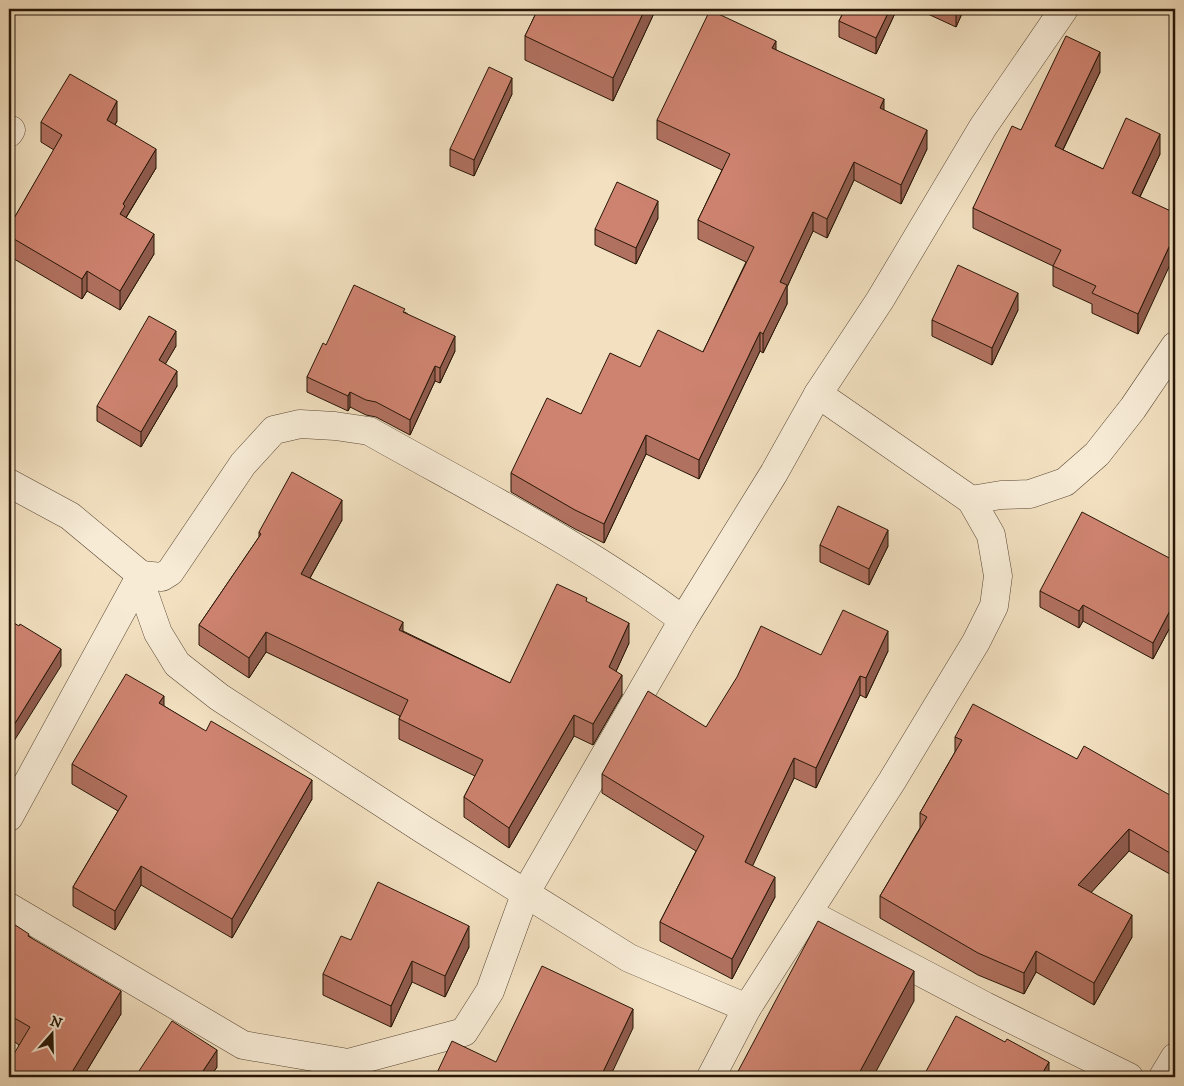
<svg xmlns="http://www.w3.org/2000/svg" width="1184" height="1086" viewBox="0 0 1184 1086" font-family="'IM FELL DW Pica',serif">
<style>
.lines{fill:none;stroke-linecap:round;stroke-linejoin:round}
.minor-casing{stroke:#5a4835;stroke-width:29}
.minor{stroke:#f7ebd6;stroke-width:28}
.wall{fill:#b17160;stroke:#271607}
.shaded-wall{fill:#905c4e;stroke:#271607}
.building{fill:#ce8370;stroke:#271607}
</style>
<rect width="100%" height="100%" fill="#f2e0c0"/>
<filter id="stains"><feTurbulence type="fractalNoise" baseFrequency=".004" numOctaves="4"/><feColorMatrix values="0 0 0 0 .2 0 0 0 0 .09 0 0 0 0 .02 0 0 0 .5 -.17"/></filter>
<radialGradient id="worn" r=".72"><stop offset=".6" stop-color="#630" stop-opacity="0"/><stop offset="1" stop-color="#630" stop-opacity=".3"/></radialGradient>
<g class="lines">
<defs>
<g id="minor">
<path d="M 9,133 L 11,130"/>
<path d="M 9,483 L 70,516 L 141,575 L 145,596 L 158,633 L 177,664 L 219,697 L 424,830 L 629,958 L 747,1008"/>
<path d="M 971,500 L 1001,495 L 1030,494 L 1065,482 L 1097,454 L 1133,408 L 1175,346"/>
<path d="M 9,817 L 141,575 L 162,577 L 170,572 L 243,464 L 274,430 L 300,424 L 335,426 L 369,431 C 475,491 587,547 683,620"/>
<path d="M 9,907 L 243,1045 L 348,1063 L 464,1032 L 490,991 L 526,892 L 683,620 L 774,473 L 818,394 L 880,300 L 983,127 L 1064,9"/>
<path d="M 808,913 L 985,1006 L 1129,1077"/>
<path d="M 711,1077 L 747,1008 L 892,781 L 976,642 L 994,606 L 998,576 L 991,535 L 971,500 L 818,394"/>
<path d="M 1163,1077 L 1175,1057"/>
</g>
</defs>
<use href="#minor" class="minor-casing"/>
<use href="#minor" class="minor"/>
</g>
<g class="wall">
<path d="M 538,9 L 656,9 L 613,101 L 525,60 L 525,36 Z"/>
<path d="M 845,9 L 897,9 L 876,54 L 839,37 L 839,21 Z"/>
<path d="M 917,9 L 964,9 L 956,27 Z"/>
<path d="M 776,50 L 884,110 L 927,149 L 901,204 L 854,180 L 827,238 L 813,231 L 787,287 L 787,304 L 763,353 L 760,351 L 699,479 L 646,454 L 604,543 L 575,529 L 511,492 L 511,473 L 581,414 L 640,367 L 703,352 L 746,262 L 698,239 L 698,220 L 722,170 L 657,139 L 657,120 Z"/>
<path d="M 1100,72 L 1063,150 L 1103,169 L 1160,154 L 1140,197 L 1138,334 L 1092,313 L 1092,304 L 1053,286 L 1053,266 L 973,228 L 973,208 L 1021,130 Z"/>
<path d="M 512,94 L 474,176 L 450,166 L 450,149 Z"/>
<path d="M 117,121 L 115,125 L 156,168 L 126,218 L 154,254 L 120,310 L 87,291 L 82,299 L 9,256 L 9,227 L 54,150 L 41,142 L 41,122 Z"/>
<path d="M 658,218 L 636,264 L 595,245 L 595,229 Z"/>
<path d="M 1018,310 L 992,365 L 932,336 L 932,320 Z"/>
<path d="M 405,312 L 455,351 L 440,383 L 435,381 L 410,435 L 376,417 L 366,415 L 350,407 L 348,411 L 307,392 L 307,377 L 326,345 Z"/>
<path d="M 176,346 L 165,364 L 177,386 L 141,447 L 97,421 L 97,406 Z"/>
<path d="M 342,520 L 310,578 L 403,631 L 510,683 L 587,602 L 629,643 L 616,671 L 622,695 L 593,745 L 574,736 L 509,848 L 464,817 L 464,797 L 475,776 L 399,739 L 399,719 L 400,716 L 266,652 L 249,678 L 199,645 L 199,625 L 259,537 L 259,532 Z"/>
<path d="M 820,545 L 888,546 L 869,585 L 820,562 Z"/>
<path d="M 1175,561 L 1175,618 L 1153,659 L 1083,621 L 1079,628 L 1040,607 L 1040,591 Z"/>
<path d="M 888,651 L 866,698 L 860,695 L 816,788 L 794,778 L 752,866 L 775,897 L 732,979 L 660,941 L 660,922 L 696,851 L 602,793 L 602,774 L 706,727 L 821,655 Z"/>
<path d="M 164,706 L 312,799 L 232,938 L 141,885 L 115,930 L 73,906 L 73,887 L 118,811 L 72,784 L 72,764 Z"/>
<path d="M 955,737 L 1077,759 L 1175,798 L 1175,877 L 1129,851 L 1091,892 L 1132,937 L 1094,1005 L 1036,972 L 1024,994 L 978,975 L 880,918 L 880,896 L 920,828 L 920,813 L 955,752 Z"/>
<path d="M 9,921 L 29,936 L 121,1014 L 83,1077 L 9,1077 L 19,1045 L 9,1038 Z"/>
<path d="M 351,940 L 469,947 L 445,997 L 412,982 L 391,1027 L 323,995 L 323,974 Z"/>
<path d="M 217,1067 L 210,1077 L 139,1077 L 139,1071 Z"/>
</g>
<g class="shaded-wall">
<path d="M 9,9 L 18,9 L 9,24 Z"/>
<path d="M 645,9 L 656,9 L 613,101 L 613,78 Z"/>
<path d="M 890,9 L 897,9 L 876,54 L 876,38 Z"/>
<path d="M 956,9 L 964,9 L 956,27 Z"/>
<path d="M 776,41 L 776,60 L 772,48 Z"/>
<path d="M 1100,52 L 1100,72 L 1055,166 L 1055,146 Z"/>
<path d="M 512,78 L 512,94 L 474,176 L 474,160 Z"/>
<path d="M 884,99 L 884,118 L 880,108 Z"/>
<path d="M 117,101 L 117,121 L 107,139 L 107,120 Z"/>
<path d="M 927,130 L 927,149 L 901,204 L 901,185 Z"/>
<path d="M 1160,134 L 1160,154 L 1132,213 L 1132,193 Z"/>
<path d="M 156,149 L 156,168 L 125,219 L 120,214 L 123,204 Z"/>
<path d="M 854,162 L 854,180 L 827,238 L 827,219 Z"/>
<path d="M 658,201 L 658,218 L 636,264 L 636,248 Z"/>
<path d="M 813,212 L 813,231 L 787,287 L 787,304 L 763,353 L 763,334 L 780,282 Z"/>
<path d="M 154,234 L 154,254 L 120,310 L 120,291 Z"/>
<path d="M 1175,234 L 1175,254 L 1138,334 L 1138,314 Z"/>
<path d="M 87,271 L 87,291 L 82,299 L 82,279 Z"/>
<path d="M 1018,293 L 1018,310 L 992,365 L 992,348 Z"/>
<path d="M 176,331 L 176,346 L 159,375 L 159,360 Z"/>
<path d="M 760,332 L 760,351 L 699,479 L 699,460 Z"/>
<path d="M 455,336 L 455,351 L 440,383 L 440,368 Z"/>
<path d="M 435,366 L 435,381 L 410,435 L 410,420 Z"/>
<path d="M 177,371 L 177,386 L 141,447 L 141,432 Z"/>
<path d="M 350,392 L 350,407 L 348,411 L 348,396 Z"/>
<path d="M 646,435 L 646,454 L 604,543 L 604,524 Z"/>
<path d="M 342,500 L 342,520 L 301,594 L 301,574 Z"/>
<path d="M 888,530 L 888,546 L 869,585 L 869,569 Z"/>
<path d="M 1175,601 L 1175,618 L 1153,659 L 1153,643 Z"/>
<path d="M 1083,605 L 1083,621 L 1079,628 L 1079,611 Z"/>
<path d="M 403,622 L 403,642 L 399,630 Z"/>
<path d="M 629,623 L 629,643 L 609,687 L 609,667 Z"/>
<path d="M 888,631 L 888,651 L 866,698 L 866,678 Z"/>
<path d="M 266,632 L 266,652 L 249,678 L 249,658 Z"/>
<path d="M 61,649 L 61,666 L 9,749 L 9,733 Z"/>
<path d="M 622,675 L 622,695 L 593,745 L 593,724 Z"/>
<path d="M 860,676 L 860,695 L 816,788 L 816,768 Z"/>
<path d="M 164,696 L 164,716 L 159,703 Z"/>
<path d="M 574,715 L 574,736 L 509,848 L 509,828 Z"/>
<path d="M 794,758 L 794,778 L 745,882 L 745,862 Z"/>
<path d="M 312,780 L 312,799 L 232,938 L 232,919 Z"/>
<path d="M 1129,829 L 1129,851 L 1078,907 L 1078,885 Z"/>
<path d="M 141,866 L 141,885 L 115,930 L 115,911 Z"/>
<path d="M 775,877 L 775,897 L 732,979 L 732,959 Z"/>
<path d="M 1132,915 L 1132,937 L 1094,1005 L 1094,983 Z"/>
<path d="M 469,926 L 469,947 L 445,997 L 445,976 Z"/>
<path d="M 1036,951 L 1036,972 L 1024,994 L 1024,973 Z"/>
<path d="M 412,961 L 412,982 L 391,1027 L 391,1006 Z"/>
<path d="M 914,971 L 914,1001 L 873,1077 L 857,1077 Z"/>
<path d="M 121,991 L 121,1014 L 83,1077 L 69,1077 Z"/>
<path d="M 633,1009 L 633,1028 L 610,1077 L 603,1072 Z"/>
<path d="M 217,1050 L 217,1067 L 210,1077 L 199,1077 Z"/>
<path d="M 1049,1062 L 1049,1077 L 1040,1077 Z"/>
</g>
<g class="building">
<path d="M 538,9 L 645,9 L 613,78 L 525,36 Z"/>
<path d="M 845,9 L 890,9 L 876,38 L 839,21 Z"/>
<path d="M 710,10 L 776,41 L 772,48 L 884,99 L 880,108 L 927,130 L 901,185 L 854,162 L 827,219 L 813,212 L 780,282 L 787,285 L 763,334 L 760,332 L 699,460 L 646,435 L 604,524 L 575,510 L 511,473 L 547,398 L 581,414 L 610,353 L 640,367 L 658,330 L 703,352 L 754,247 L 698,220 L 730,154 L 657,120 Z"/>
<path d="M 1066,36 L 1100,52 L 1055,146 L 1103,169 L 1126,118 L 1160,134 L 1132,193 L 1175,213 L 1175,234 L 1138,314 L 1092,293 L 1096,286 L 1053,266 L 1061,250 L 973,208 L 1012,126 L 1021,130 Z"/>
<path d="M 489,67 L 512,78 L 474,160 L 450,149 Z"/>
<path d="M 70,74 L 117,101 L 107,120 L 156,149 L 123,204 L 125,206 L 120,214 L 154,234 L 120,291 L 87,271 L 82,279 L 9,236 L 9,227 L 62,135 L 41,122 Z"/>
<path d="M 617,182 L 658,201 L 636,248 L 595,229 Z"/>
<path d="M 958,265 L 1018,293 L 992,348 L 932,320 Z"/>
<path d="M 354,285 L 405,309 L 403,312 L 455,336 L 440,368 L 435,366 L 410,420 L 376,402 L 366,400 L 350,392 L 348,396 L 307,377 L 323,343 L 326,345 Z"/>
<path d="M 149,316 L 176,331 L 159,360 L 177,371 L 141,432 L 97,406 Z"/>
<path d="M 292,472 L 342,500 L 301,574 L 403,622 L 399,630 L 510,683 L 557,584 L 587,598 L 586,601 L 629,623 L 609,667 L 622,675 L 593,724 L 574,715 L 509,828 L 464,797 L 483,760 L 399,719 L 408,700 L 266,632 L 249,658 L 199,625 L 261,534 L 259,532 Z"/>
<path d="M 838,506 L 888,530 L 869,569 L 820,545 Z"/>
<path d="M 1082,512 L 1175,561 L 1175,601 L 1153,643 L 1083,605 L 1079,611 L 1040,591 Z"/>
<path d="M 843,610 L 888,631 L 866,678 L 860,676 L 816,768 L 794,758 L 745,862 L 775,877 L 732,959 L 660,922 L 704,836 L 602,774 L 648,691 L 706,727 L 737,677 L 761,626 L 821,655 Z"/>
<path d="M 9,620 L 19,626 L 20,624 L 61,649 L 9,733 Z"/>
<path d="M 126,674 L 164,696 L 159,703 L 206,731 L 211,721 L 312,780 L 232,919 L 141,866 L 115,911 L 73,887 L 127,796 L 72,764 Z"/>
<path d="M 973,704 L 1077,759 L 1084,746 L 1175,798 L 1175,856 L 1129,829 L 1078,885 L 1132,915 L 1094,983 L 1036,951 L 1024,973 L 978,953 L 880,896 L 927,817 L 920,813 L 962,740 L 955,737 Z"/>
<path d="M 378,882 L 469,926 L 445,976 L 412,961 L 391,1006 L 323,974 L 341,936 L 351,940 Z"/>
<path d="M 9,921 L 29,934 L 28,936 L 121,991 L 69,1077 L 9,1077 L 9,1062 L 30,1027 L 9,1015 Z"/>
<path d="M 818,921 L 914,971 L 857,1077 L 735,1077 Z"/>
<path d="M 542,966 L 633,1009 L 603,1072 L 613,1077 L 435,1077 L 452,1041 L 496,1062 Z"/>
<path d="M 956,1016 L 1005,1042 L 1007,1039 L 1049,1062 L 1040,1077 L 923,1077 Z"/>
<path d="M 172,1021 L 217,1050 L 199,1077 L 148,1077 L 139,1071 Z"/>
</g>
<rect width="1184" height="1086" fill="none" stroke="#f2e0c0" stroke-width="30"/>
<rect x="10" y="10" width="1164" height="1066" fill="none" stroke="#271607" stroke-width="2.5"/>
<rect x="15" y="15" width="1154" height="1056" fill="none" stroke="#271607"/>
<g transform="translate(52 1034) rotate(20)" stroke="#f7ebd6" stroke-width="4" paint-order="stroke">
<path d="M0-4L9 19L0 12L-9 19Z" fill="#271607"/>
<text y="-8" font-size="14" font-weight="bold" text-anchor="middle" fill="#271607">N</text>
</g>
<rect width="100%" height="100%" filter="url(#stains)"/>
<rect width="100%" height="100%" fill="url(#worn)"/>
</svg>
